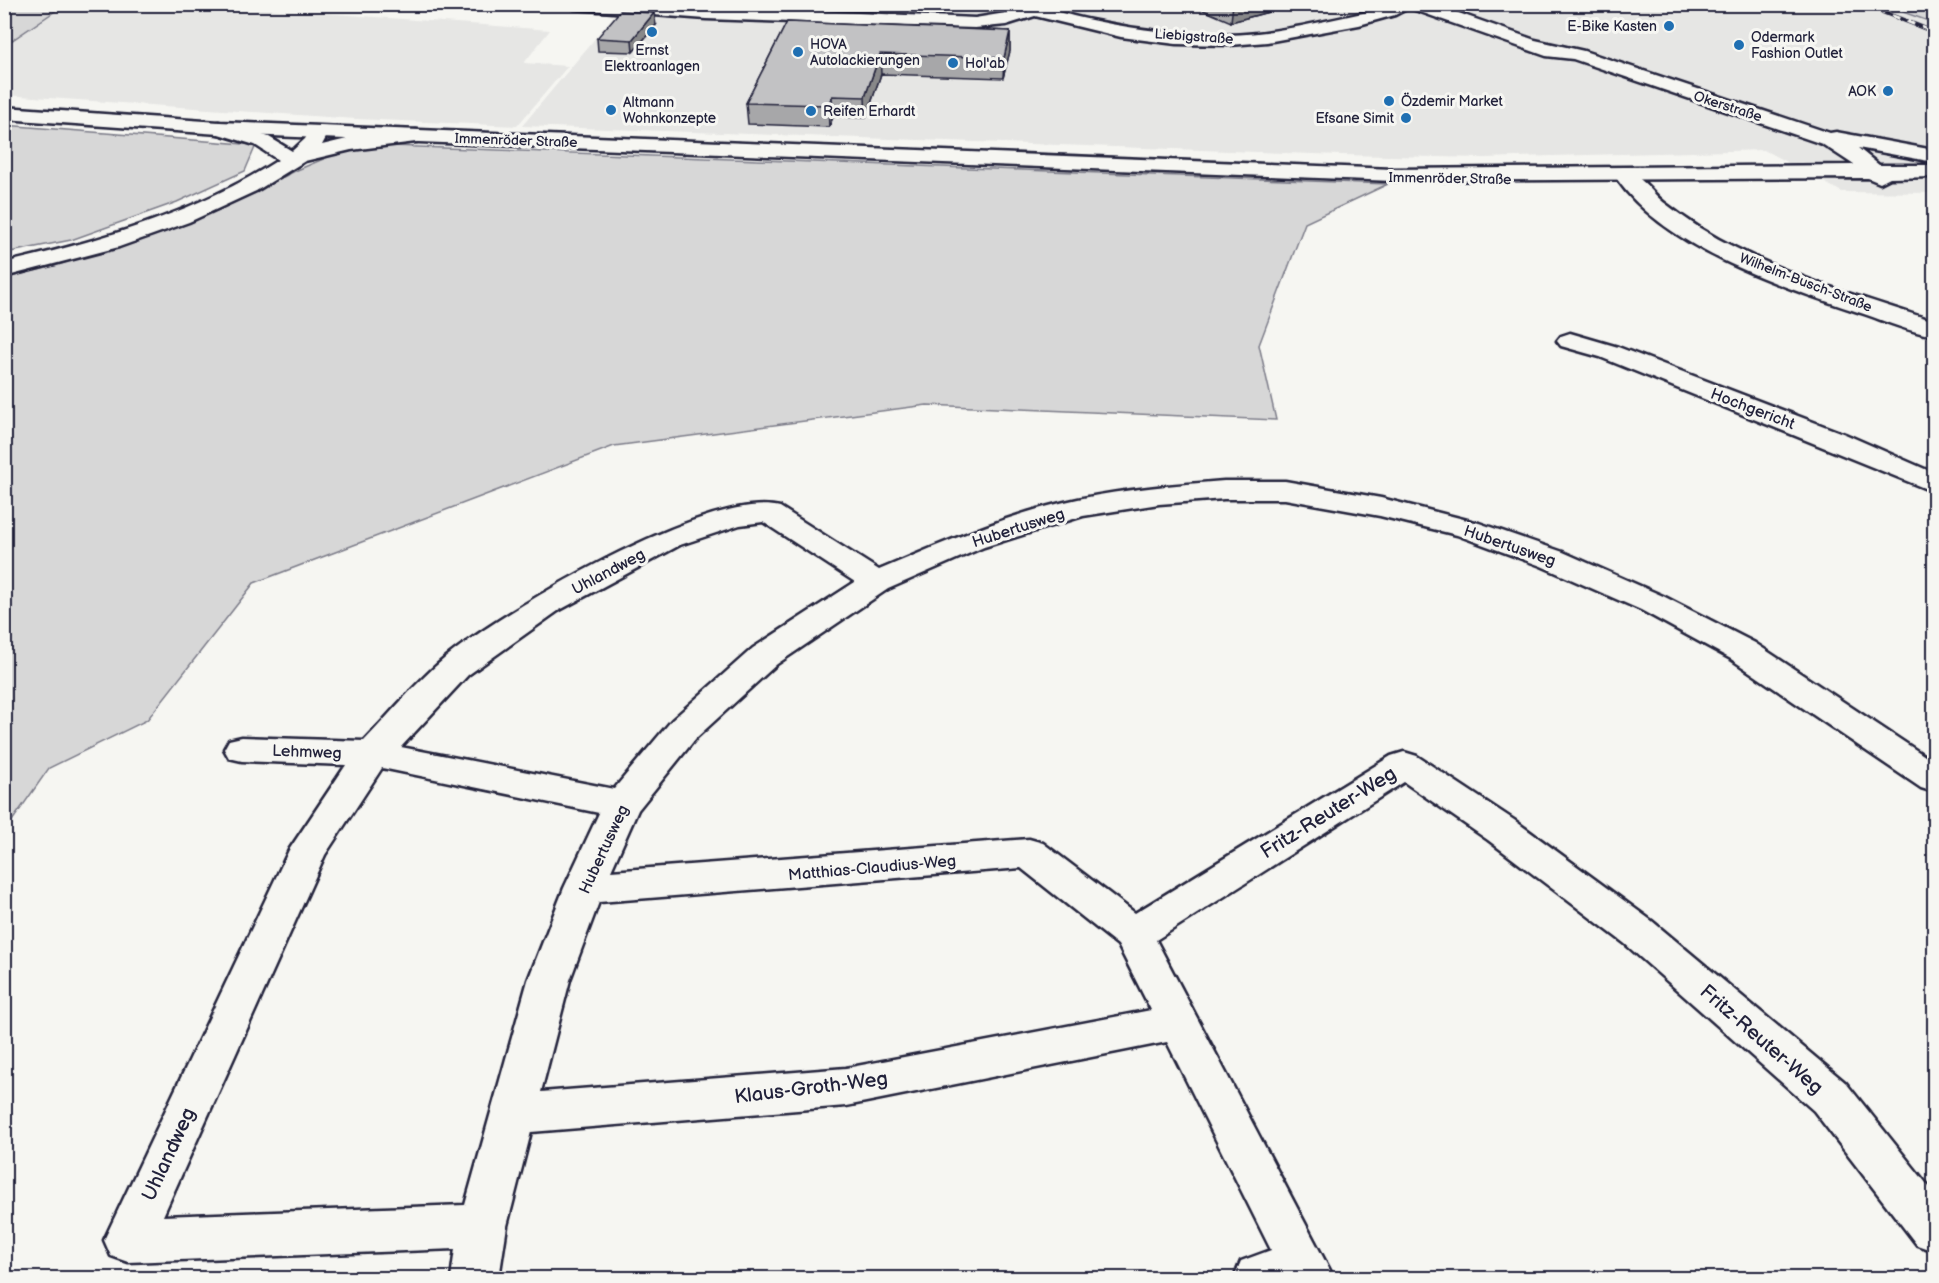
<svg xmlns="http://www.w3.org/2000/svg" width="1939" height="1283" viewBox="0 0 1939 1283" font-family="'Balsamiq Sans',sans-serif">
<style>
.built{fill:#e6e6e4}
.green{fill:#d7d7d7;stroke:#7c7c89;stroke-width:1.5}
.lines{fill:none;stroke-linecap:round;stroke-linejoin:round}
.street-casing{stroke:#22223b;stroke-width:5}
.primary-casing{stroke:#22223b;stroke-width:5}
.highway-casing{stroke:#22223b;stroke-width:5}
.street{fill:#f6f6f2;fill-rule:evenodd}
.primary{fill:#f6f6f2;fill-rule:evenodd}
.highway{fill:#f6f6f2;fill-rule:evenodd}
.rail-casing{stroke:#22223b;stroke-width:4.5}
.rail{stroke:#f6f6f2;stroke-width:3;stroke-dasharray:8;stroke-linecap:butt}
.wall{fill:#a7a7a9;stroke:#22223b;stroke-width:1.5}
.shaded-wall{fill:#888889;stroke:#22223b;stroke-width:1.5}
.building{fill:#c2c2c4;stroke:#22223b;stroke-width:1.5}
.poi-dot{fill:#1f6fb2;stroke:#f6f6f2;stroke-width:2}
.labels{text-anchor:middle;stroke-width:6;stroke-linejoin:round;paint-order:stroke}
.far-poi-label{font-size:14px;fill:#22223b;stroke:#f6f6f2;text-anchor:start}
.far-street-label{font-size:14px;fill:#22223b;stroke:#f6f6f2}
.street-label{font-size:16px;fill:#22223b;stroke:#f6f6f2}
.near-street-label{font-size:20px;fill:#22223b;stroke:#f6f6f2}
</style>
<rect width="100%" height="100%" fill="#f6f6f2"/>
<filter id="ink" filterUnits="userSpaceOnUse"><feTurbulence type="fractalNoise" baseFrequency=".0167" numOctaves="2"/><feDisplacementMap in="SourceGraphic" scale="12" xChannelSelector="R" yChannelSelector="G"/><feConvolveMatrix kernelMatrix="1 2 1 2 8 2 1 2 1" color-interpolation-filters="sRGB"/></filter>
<g filter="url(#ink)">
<g class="built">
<path d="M 249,4 L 254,8 L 550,30 L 524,63 L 568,66 L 517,126 L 356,119 L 5,95 L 5,45 L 64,5 Z"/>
<path d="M 1883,4 L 1934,23 L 1934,193 L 1842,192 L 1764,150 L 1484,158 L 1342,155 L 522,126 L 623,5 Z"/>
</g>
<g class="green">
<path d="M 16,5 L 16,4 L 64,5 L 5,45 L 5,18 Z"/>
<path d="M 1883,5 L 1934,5 L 1934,23 Z"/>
<path d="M 4,125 L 256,145 L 245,171 L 177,202 L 71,240 L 5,253 Z"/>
<path d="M 392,146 L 1388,184 L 1305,223 L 1259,345 L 1276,420 L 927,405 L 614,446 L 254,583 L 147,720 L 49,768 L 5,831 L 5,278 L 55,266 L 219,210 L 295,171 L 342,151 Z"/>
</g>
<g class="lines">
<defs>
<g id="street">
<path d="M 566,4 L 648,4 L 975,18 L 1018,11 L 1007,4 C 1041,4 1063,15 1096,21 C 1139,30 1183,35 1227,35 C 1271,34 1316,23 1358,14 C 1379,10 1394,4 1416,4 L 1395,15 L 1359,25 L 1267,42 L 1230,45 L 1176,44 L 1121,37 L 1035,16 L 1006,25 L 975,28 L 706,19 L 574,9 Z"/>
<path d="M 1628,173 C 1644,177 1653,195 1666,204 C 1688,221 1711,236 1736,248 C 1799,280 1868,299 1934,321 L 1934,336 C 1911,332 1887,322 1864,314 C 1786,288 1666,250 1617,179 L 1620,174 Z"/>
<path d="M 1570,333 L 1618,347 L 1845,434 L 1934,473 L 1934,492 L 1600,357 L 1561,346 L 1557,341 L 1561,336 Z"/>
<path d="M 1224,481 L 1285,481 L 1381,498 L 1479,523 L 1563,552 L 1663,596 L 1755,643 L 1934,762 L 1934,792 L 1921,788 L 1731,659 L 1641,610 L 1541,566 L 1457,535 L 1380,516 L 1285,499 L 1224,499 L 1159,504 L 1083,516 L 984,547 L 888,589 L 777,664 L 696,738 L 638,810 L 611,871 L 1029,839 L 1043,843 L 1135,913 L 1391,756 L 1404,752 L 1417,756 L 1514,820 L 1652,921 L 1846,1083 L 1934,1193 L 1934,1251 L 1917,1245 L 1814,1111 L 1624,943 L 1488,840 L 1404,782 L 1156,940 L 1334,1278 L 1234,1278 L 1241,1261 L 1271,1250 L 1167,1042 L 846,1106 L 531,1132 L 507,1226 L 499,1278 L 451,1278 L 455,1249 L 128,1262 L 111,1256 L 104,1240 L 289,850 L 346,765 L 242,761 L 229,758 L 224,749 L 229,740 L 242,737 L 364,741 C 390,714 415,683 444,659 C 501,612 708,489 780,507 L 879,570 C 943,543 1010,513 1078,499 C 1126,489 1175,485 1224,481 ZM 763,522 L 855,582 L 753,648 L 672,720 L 614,789 L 401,747 L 468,675 L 558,611 L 680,545 L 740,525 ZM 382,768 L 599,813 L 564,888 L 528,980 L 465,1205 L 163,1216 L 325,855 ZM 1021,868 L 1118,945 L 1151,1010 L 846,1068 L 541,1092 L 570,980 L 599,902 Z"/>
</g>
<path id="primary" d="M 1407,4 L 1433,4 L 1535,40 L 1584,51 L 1830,133 L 1836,132 L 1934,150 L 1934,162 L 1858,148 L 1879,165 L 1934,165 L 1934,177 L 1890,178 L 1880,183 L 1868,178 L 1393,181 L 219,134 L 4,119 L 4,107 L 219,122 L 1393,169 L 1854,165 L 1822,144 L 1573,59 L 1546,56 L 1409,8 Z"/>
<path id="highway" d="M 219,122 L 269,137 L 292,151 L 305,139 L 312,128 L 326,128 L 329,132 L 322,145 L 351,138 L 416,130 L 423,132 L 426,136 L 423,140 L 416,142 L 351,150 L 305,161 L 256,191 L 189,222 L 119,247 L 4,277 L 4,263 C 99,241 196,213 278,160 L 255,145 L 212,132 L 209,128 L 212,124 Z"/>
</defs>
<use href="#street" class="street-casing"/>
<use href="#primary" class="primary-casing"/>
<use href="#highway" class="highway-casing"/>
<use href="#street" class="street"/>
<use href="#primary" class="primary"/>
<use href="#highway" class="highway"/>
<defs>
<path id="rail" d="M 1862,4 L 1934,32"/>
</defs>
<use href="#rail" class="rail-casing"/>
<use href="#rail" class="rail"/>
</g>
<g class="wall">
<path d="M 1189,4 L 1308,4 L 1292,9 L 1287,7 L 1231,22 Z"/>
<path d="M 787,22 L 1010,31 L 1010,51 L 1003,78 L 881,74 L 866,118 L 833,117 L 829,127 L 748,124 L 746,103 Z"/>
<path d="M 656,25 L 633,52 L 598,51 L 597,38 Z"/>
</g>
<g class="shaded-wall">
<path d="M 1233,4 L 1288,4 L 1287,7 L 1231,22 Z"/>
<path d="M 1292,4 L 1308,4 L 1292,9 Z"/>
<path d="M 654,13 L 656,25 L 633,52 L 632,40 Z"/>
<path d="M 1010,31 L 1010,51 L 1003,78 L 1004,58 Z"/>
<path d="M 880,54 L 881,74 L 866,118 L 865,97 Z"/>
<path d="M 832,96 L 833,117 L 829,127 L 828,105 Z"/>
</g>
<g class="building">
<path d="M 620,11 L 654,13 L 632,40 L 597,38 Z"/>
<path d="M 787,22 L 1010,31 L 1004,58 L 880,54 L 865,97 L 832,96 L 828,105 L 746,103 Z"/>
</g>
</g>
<g class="poi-dot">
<circle cx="1669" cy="26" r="6"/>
<circle cx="652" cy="32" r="6"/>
<circle cx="1739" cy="45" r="6"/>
<circle cx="798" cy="52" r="6"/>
<circle cx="953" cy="63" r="6"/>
<circle cx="1888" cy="91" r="6"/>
<circle cx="1389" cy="101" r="6"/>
<circle cx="611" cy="110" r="6"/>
<circle cx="811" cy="111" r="6"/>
<circle cx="1406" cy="118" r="6"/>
</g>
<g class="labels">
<g class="far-poi-label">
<text x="1657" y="31" text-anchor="end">E-Bike Kasten</text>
<text x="1751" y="42">Odermark<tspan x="1751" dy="16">Fashion Outlet</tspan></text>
<text x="810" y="49">HOVA<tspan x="810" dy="16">Autolackierungen</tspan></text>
<text x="652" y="55" text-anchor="middle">Ernst<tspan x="652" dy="16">Elektroanlagen</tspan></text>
<text x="965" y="68">Hol'ab</text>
<text x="1876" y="96" text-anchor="end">AOK</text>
<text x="1401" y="106">Özdemir Market</text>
<text x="623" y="107">Altmann<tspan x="623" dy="16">Wohnkonzepte</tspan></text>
<text x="823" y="116">Reifen Erhardt</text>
<text x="1394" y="123" text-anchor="end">Efsane Simit</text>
</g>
<g class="far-street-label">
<text transform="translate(1194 36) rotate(4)" y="5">Liebigstraße</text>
<text transform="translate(1728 106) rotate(18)" y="5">Okerstraße</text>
<text transform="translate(516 140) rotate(2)" y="5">Immenröder Straße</text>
<text transform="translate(1450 178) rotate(1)" y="5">Immenröder Straße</text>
<text transform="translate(1806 282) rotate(21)" y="5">Wilhelm-Busch-Straße</text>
</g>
<g class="street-label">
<text transform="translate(1753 408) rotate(21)" y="6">Hochgericht</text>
<text transform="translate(1018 527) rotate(-18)" y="6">Hubertusweg</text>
<text transform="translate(1510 545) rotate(19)" y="6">Hubertusweg</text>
<text transform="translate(608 571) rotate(-28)" y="6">Uhlandweg</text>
<text transform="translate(307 751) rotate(2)" y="6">Lehmweg</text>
<text transform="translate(603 849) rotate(-65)" y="6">Hubertusweg</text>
<text transform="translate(872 867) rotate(-5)" y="6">Matthias-Claudius-Weg</text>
</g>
<g class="near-street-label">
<text transform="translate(1328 812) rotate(-32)" y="7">Fritz-Reuter-Weg</text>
<text transform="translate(1762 1039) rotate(41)" y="7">Fritz-Reuter-Weg</text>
<text transform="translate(811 1087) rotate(-7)" y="7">Klaus-Groth-Weg</text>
<text transform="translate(168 1154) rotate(-65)" y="7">Uhlandweg</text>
</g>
</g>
<rect width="1939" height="1283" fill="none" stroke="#f6f6f2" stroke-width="24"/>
<rect x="12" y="12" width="1915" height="1259" fill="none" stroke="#22223b" stroke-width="2" filter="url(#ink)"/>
</svg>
